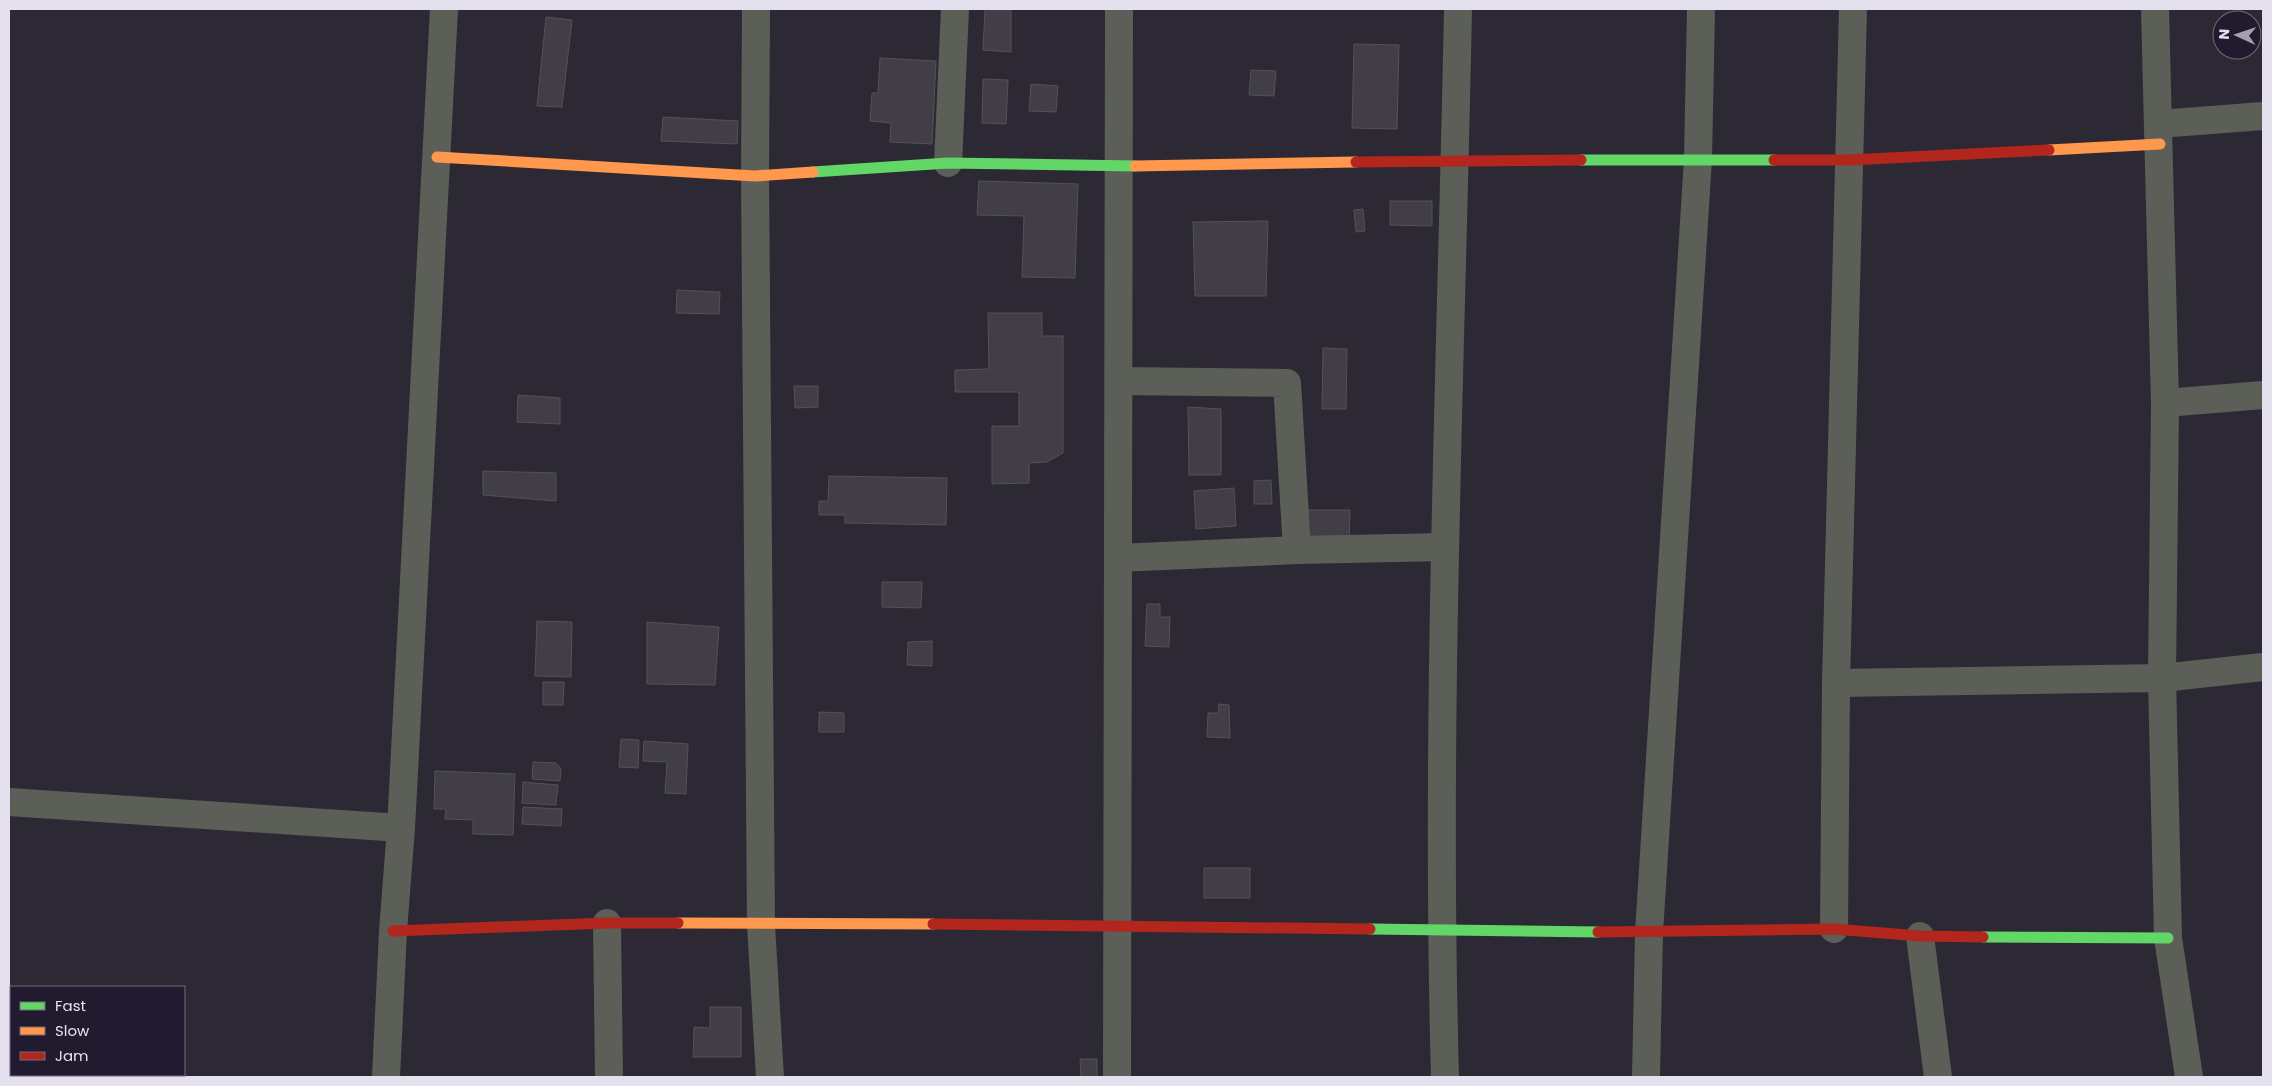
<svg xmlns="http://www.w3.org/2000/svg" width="2272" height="1086" viewBox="0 0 2272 1086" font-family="Poppins,sans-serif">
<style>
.building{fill:#413e47;stroke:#54515b}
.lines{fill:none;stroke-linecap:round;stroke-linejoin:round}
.street{stroke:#5b5f57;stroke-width:28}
.fast{stroke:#63d668;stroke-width:11}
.slow{stroke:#ff974d;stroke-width:11}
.jam{stroke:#b3261e;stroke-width:11}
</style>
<rect width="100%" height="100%" fill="#2c2934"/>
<g class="building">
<path d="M 985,9 L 1011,9 L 1011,52 L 983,50 Z"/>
<path d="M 546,17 L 572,20 L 562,107 L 537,106 Z"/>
<path d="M 1354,44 L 1399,45 L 1397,129 L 1352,128 Z"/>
<path d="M 880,58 L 936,61 L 932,144 L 890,142 L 891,123 L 870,121 L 872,93 L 878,93 Z"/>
<path d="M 1251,70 L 1276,71 L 1274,96 L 1249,95 Z"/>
<path d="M 983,79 L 1008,80 L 1006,124 L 982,123 Z"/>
<path d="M 1031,84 L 1058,86 L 1056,112 L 1029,111 Z"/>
<path d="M 663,117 L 738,121 L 737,144 L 661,141 Z"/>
<path d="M 979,181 L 1078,184 L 1075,278 L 1022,277 L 1024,216 L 977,215 Z"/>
<path d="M 1390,201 L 1432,201 L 1432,226 L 1390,225 Z"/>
<path d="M 1363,209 L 1365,231 L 1356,232 L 1354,210 Z"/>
<path d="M 1268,221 L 1266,296 L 1195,296 L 1193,222 Z"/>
<path d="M 677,290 L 720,292 L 719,314 L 676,313 Z"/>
<path d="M 988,313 L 1042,313 L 1042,336 L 1063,336 L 1063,453 L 1047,462 L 1029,463 L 1029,483 L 992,484 L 992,426 L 1019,426 L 1019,392 L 955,392 L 955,370 L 989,369 Z"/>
<path d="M 1323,348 L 1347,349 L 1346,409 L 1322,409 Z"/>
<path d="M 794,386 L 818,386 L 818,407 L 795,408 Z"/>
<path d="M 518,395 L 560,398 L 560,424 L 517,422 Z"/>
<path d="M 1188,407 L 1221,409 L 1221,475 L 1189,475 Z"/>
<path d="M 483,471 L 556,473 L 556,501 L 483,495 Z"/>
<path d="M 829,476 L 947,478 L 946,525 L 845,523 L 845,515 L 819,515 L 819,501 L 828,501 Z"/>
<path d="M 1271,480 L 1272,504 L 1254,504 L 1254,481 Z"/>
<path d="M 1234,488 L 1236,526 L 1196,529 L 1194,491 Z"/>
<path d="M 1302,510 L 1350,510 L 1349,546 L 1301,545 Z"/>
<path d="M 882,582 L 922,582 L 921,608 L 882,607 Z"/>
<path d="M 1147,604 L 1160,604 L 1160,617 L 1170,617 L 1169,647 L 1145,646 Z"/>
<path d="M 537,621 L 572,622 L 571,677 L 535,676 Z"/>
<path d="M 647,622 L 719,627 L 715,685 L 647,684 Z"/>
<path d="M 932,641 L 932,666 L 907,665 L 908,642 Z"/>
<path d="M 543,682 L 564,682 L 563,705 L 543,705 Z"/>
<path d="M 1219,704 L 1229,705 L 1230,738 L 1207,737 L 1208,713 L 1218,713 Z"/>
<path d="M 819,712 L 844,713 L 844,732 L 819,732 Z"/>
<path d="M 621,739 L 639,740 L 638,768 L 619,767 Z"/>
<path d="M 644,741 L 688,744 L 686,794 L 665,793 L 667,762 L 643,761 Z"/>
<path d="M 533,762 L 556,763 L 561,769 L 560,781 L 532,779 Z"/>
<path d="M 435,771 L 515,774 L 513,835 L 473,834 L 473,820 L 445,819 L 446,809 L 434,809 Z"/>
<path d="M 523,782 L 558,785 L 556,805 L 522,803 Z"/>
<path d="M 523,807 L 562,809 L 561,826 L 522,824 Z"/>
<rect x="1204" y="868" width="46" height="30"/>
<path d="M 710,1007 L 741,1007 L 741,1057 L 693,1057 L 694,1027 L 710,1028 Z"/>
<path d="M 1080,1059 L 1097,1059 L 1097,1077 L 1081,1077 Z"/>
</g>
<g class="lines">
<g class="street">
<path d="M 756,9 L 755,176 L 761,925 L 770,1077"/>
<path d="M 2155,9 L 2165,403 L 2162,678 L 2168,938 L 2189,1077"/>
<path d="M 2159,124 L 2263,116"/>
<path d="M 948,163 L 955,9"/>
<path d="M 1119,381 L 1287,383 L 1297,550"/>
<path d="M 2165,403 L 2263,395"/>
<path d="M 1118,558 L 1297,550 L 1445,547"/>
<path d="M 1836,683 L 2162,678 L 2263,667"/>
<path d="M 9,802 L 401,828"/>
<path d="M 607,923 L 609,1077"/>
<path d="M 1834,929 L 1836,683 L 1853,9"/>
<path d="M 1920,936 L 1938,1077"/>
<path d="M 386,1077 L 393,931 L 401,828 L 444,9"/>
<path d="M 1117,1077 L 1119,9"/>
<path d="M 1445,1077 C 1435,721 1451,365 1458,9"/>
<path d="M 1646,1077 L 1649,933 L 1698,159 L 1701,9"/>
</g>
<g class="fast">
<path d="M 1581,160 L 1774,160"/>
<path d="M 813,172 L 948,163 L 1135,166"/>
<path d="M 1370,929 L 1598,932"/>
<path d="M 1983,937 L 2168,938"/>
</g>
<g class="slow">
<path d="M 2049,150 L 2160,144"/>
<path d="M 437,157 L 755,176 L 813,172"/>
<path d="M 1135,166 L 1356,162"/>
<path d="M 678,923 L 933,924"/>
</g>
<g class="jam">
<path d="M 1774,160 L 1849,160 L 2049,150"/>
<path d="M 1356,162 L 1581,160"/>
<path d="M 933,924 L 1370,929"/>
<path d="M 393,931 L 607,923 L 678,923"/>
<path d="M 1598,932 L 1834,929 L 1920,936 L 1983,937"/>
</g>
</g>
<rect width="2272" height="1086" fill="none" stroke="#e5e0ee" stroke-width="20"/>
<rect x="10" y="986" width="175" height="90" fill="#221b2f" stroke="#706a7b"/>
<rect x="20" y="1002" width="25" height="8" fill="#63d668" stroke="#706a7b"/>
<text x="55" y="1011" font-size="15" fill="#e5e0ee">Fast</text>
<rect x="20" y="1027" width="25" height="8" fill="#ff974d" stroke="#706a7b"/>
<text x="55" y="1036" font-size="15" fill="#e5e0ee">Slow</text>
<rect x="20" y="1052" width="25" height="8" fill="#b3261e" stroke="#706a7b"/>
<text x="55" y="1061" font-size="15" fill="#e5e0ee">Jam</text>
<g transform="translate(2237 35) rotate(273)"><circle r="24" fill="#221b2f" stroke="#706a7b"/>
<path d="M0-4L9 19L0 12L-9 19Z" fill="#a4a0ad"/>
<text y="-8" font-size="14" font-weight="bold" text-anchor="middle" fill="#e5e0ee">N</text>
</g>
</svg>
